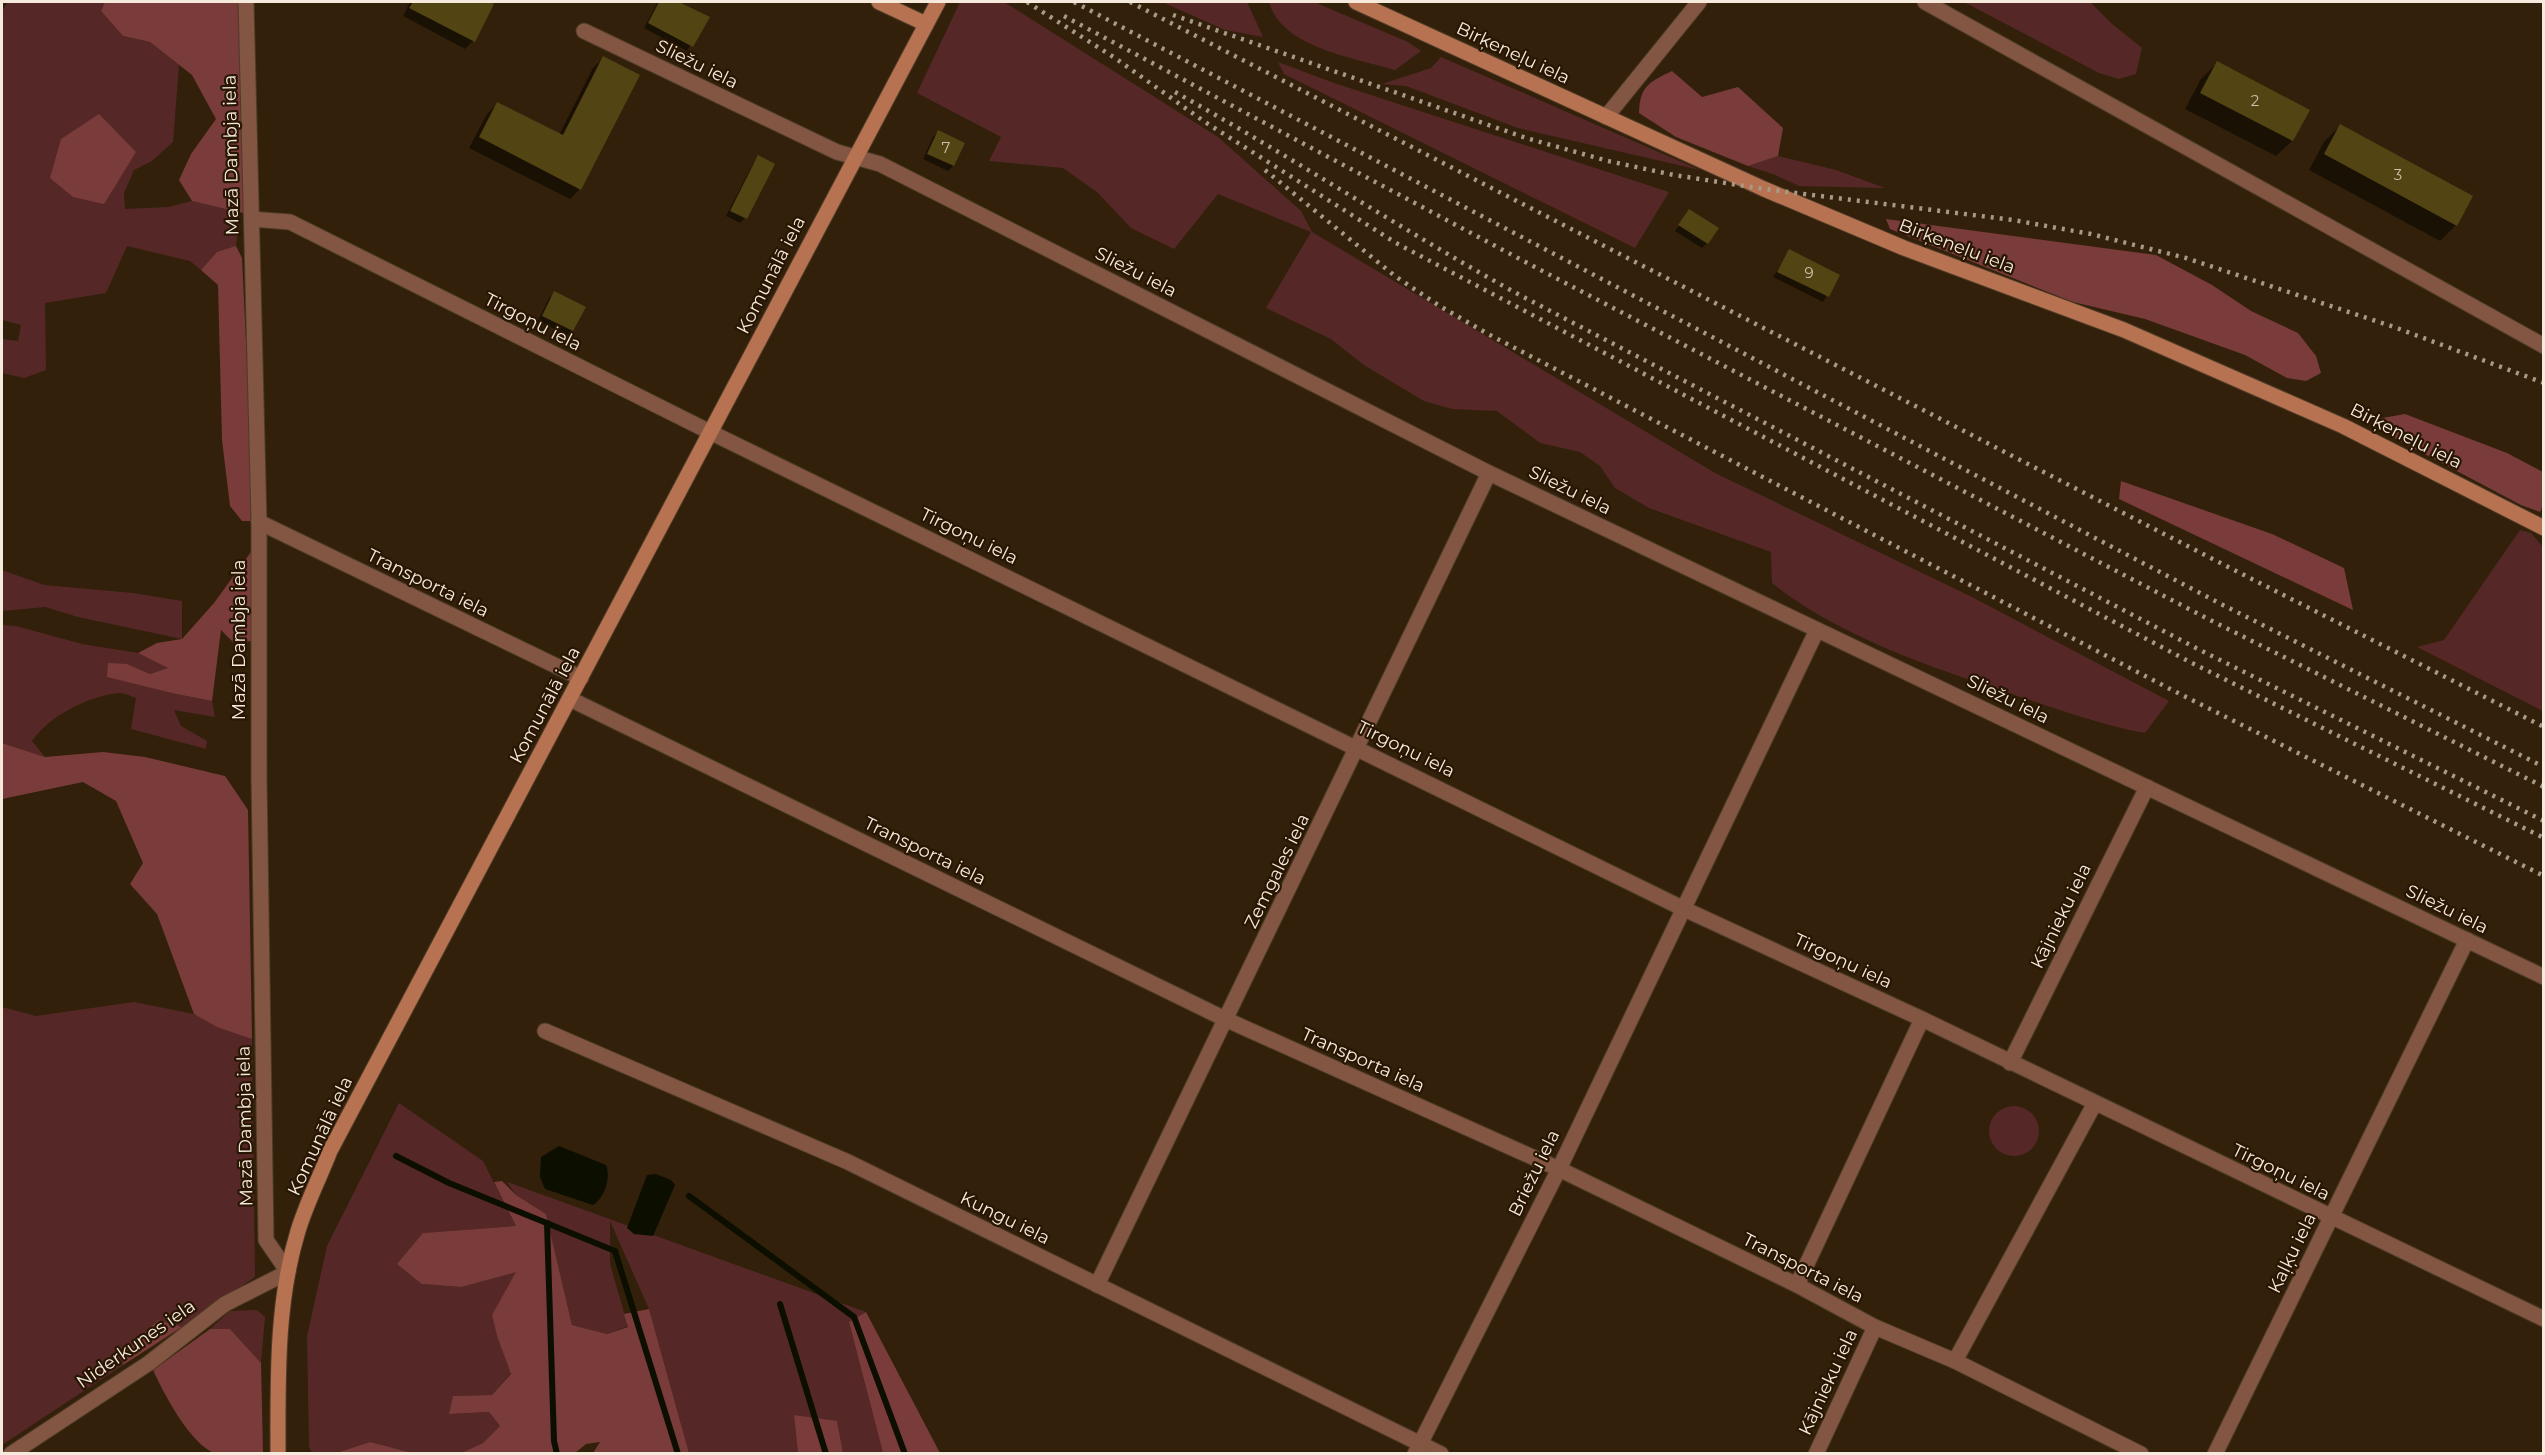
<svg xmlns="http://www.w3.org/2000/svg" width="2545" height="1455" viewBox="0 0 2545 1455" font-family="Montserrat,sans-serif">
<style>
.green{fill:#552827;fill-rule:evenodd}
.forest{fill:#793c3a}
.water{fill:#0c0e00}
.shadow{fill:#0007}
.lines{fill:none;stroke-linecap:round;stroke-linejoin:round}
.stream{stroke:#0c0e00;stroke-width:6}
.building{fill:#534413}
.street-casing{stroke:#4d3c27;stroke-width:17}
.secondary-casing{stroke:#4d3c27;stroke-width:17}
.street{stroke:#825642;stroke-width:15}
.secondary{stroke:#b77251;stroke-width:15}
.rail{stroke:#a89a89;stroke-width:4.5;stroke-dasharray:3 6;stroke-linecap:butt}
.labels{text-anchor:middle;stroke-width:4.5;stroke-linejoin:round;paint-order:stroke}
.number-label{font-size:15px;fill:#cdc0aa}
.street-label{font-size:18px;fill:#f6eadc;stroke:#281602}
</style>
<rect width="100%" height="100%" fill="#32200a"/>
<g class="green">
<path d="M 8,2 L 105,2 L 101,11 L 123,36 L 150,42 L 179,65 L 173,142 L 152,161 L 134,170 L 124,193 L 125,209 L 168,207 L 192,201 L 240,212 L 236,246 L 213,257 L 201,270 L 190,261 L 127,246 L 106,293 L 45,303 L 46,370 L 24,378 L 2,373 L 2,339 L 18,341 L 21,325 L 2,320 L 2,11 ZM 81,127 L 73,197 L 61,139 Z"/>
<path d="M 960,2 L 1004,2 L 1218,137 L 1301,211 L 1312,232 L 1715,473 L 1972,597 L 2169,701 L 2145,733 C 2097,724 2052,707 2006,692 C 1926,665 1839,636 1772,583 L 1771,552 L 1649,508 L 1615,488 L 1600,466 L 1580,452 L 1540,443 L 1497,411 L 1452,409 L 1424,401 L 1364,365 L 1331,339 L 1266,308 L 1311,232 L 1218,194 L 1174,249 L 1131,228 L 1097,192 L 1063,168 L 989,161 L 1001,137 L 917,93 Z"/>
<path d="M 1162,2 L 1247,2 L 1263,37 L 1225,30 Z"/>
<path d="M 1269,2 L 1314,2 L 1408,42 L 1421,51 L 1395,70 C 1356,58 1282,48 1269,2 Z"/>
<path d="M 1964,2 L 2090,2 L 2111,23 L 2142,48 L 2136,74 L 2119,79 L 2099,73 Z"/>
<path d="M 1441,57 L 1700,170 L 1518,128 L 1406,86 L 1382,84 L 1431,68 Z"/>
<path d="M 1278,62 L 1334,83 L 1669,192 L 1635,248 L 1284,74 Z"/>
<path d="M 1778,156 L 1836,170 L 1885,188 L 1799,186 L 1773,174 L 1748,166 Z"/>
<path d="M 2520,530 L 2531,533 L 2543,547 L 2543,711 L 2417,647 L 2444,640 Z"/>
<path d="M 2,570 L 44,585 L 133,593 L 182,601 L 182,639 L 78,617 L 45,607 L 2,611 Z"/>
<path d="M 2,625 L 16,626 L 82,644 L 138,653 L 169,668 L 150,674 L 127,664 L 107,676 L 176,694 L 212,701 L 215,717 L 174,710 L 181,726 L 207,741 L 206,749 L 131,729 L 136,698 C 131,696 124,693 118,693 C 88,696 48,717 32,741 L 45,757 L 2,743 Z"/>
<path d="M 134,1002 L 194,1014 L 252,1039 L 255,1277 L 182,1327 L 158,1320 L 125,1352 L 123,1365 L 2,1445 L 2,1007 L 36,1016 Z"/>
<path d="M 399,1103 L 483,1161 L 516,1226 L 424,1233 L 422,1284 L 461,1287 L 517,1271 L 498,1339 L 511,1373 L 492,1395 L 454,1396 L 450,1414 L 489,1412 L 500,1426 L 483,1443 L 461,1453 L 413,1453 L 370,1442 L 336,1453 L 312,1453 L 309,1447 L 307,1336 L 327,1246 Z"/>
<circle cx="2014" cy="1131" r="25"/>
<path d="M 507,1182 L 866,1312 L 849,1322 L 883,1453 L 843,1453 L 837,1422 L 794,1415 L 798,1453 L 689,1453 L 649,1309 L 610,1221 L 610,1264 L 628,1326 L 607,1334 L 572,1325 L 546,1214 L 516,1195 Z"/>
<path d="M 257,1310 L 265,1317 L 261,1363 L 230,1329 L 210,1329 L 230,1311 Z"/>
</g>
<g class="forest">
<path d="M 105,2 L 240,2 L 247,214 L 192,201 L 179,180 L 191,154 L 216,119 L 192,75 L 150,42 L 123,36 L 101,11 Z"/>
<path d="M 1672,71 L 1702,97 L 1738,87 L 1783,128 L 1778,156 L 1748,166 L 1676,137 L 1639,113 C 1640,86 1649,82 1672,71 Z"/>
<path d="M 99,114 L 136,152 L 104,204 L 73,197 L 50,178 L 61,139 Z"/>
<path d="M 1886,219 L 2156,255 L 2212,285 L 2251,311 L 2298,333 L 2316,356 L 2321,373 L 2306,381 L 2287,378 L 2245,355 L 2145,319 L 2073,302 L 1890,229 Z"/>
<path d="M 236,246 L 242,258 L 249,404 L 251,521 L 242,521 L 230,506 L 222,440 L 218,285 L 201,270 L 217,252 Z"/>
<path d="M 2405,414 L 2507,453 L 2543,472 L 2543,505 L 2540,512 L 2521,505 L 2383,432 L 2377,419 Z"/>
<path d="M 2121,481 L 2272,534 L 2344,568 L 2353,610 L 2119,499 Z"/>
<path d="M 251,552 L 251,641 L 234,643 L 221,630 L 212,701 L 176,694 L 107,677 L 108,663 L 127,664 L 150,674 L 168,668 L 138,653 L 157,643 L 182,639 L 214,603 Z"/>
<path d="M 2,743 L 45,757 L 103,752 L 145,757 L 225,776 L 248,810 L 252,1039 L 217,1027 L 194,1014 L 157,914 L 130,884 L 143,863 L 116,801 L 83,782 L 2,799 Z"/>
<path d="M 502,1181 L 516,1195 L 546,1214 L 572,1325 L 607,1334 L 628,1327 L 624,1314 L 649,1309 L 689,1453 L 593,1453 L 600,1442 L 586,1444 L 575,1453 L 461,1453 L 483,1443 L 500,1426 L 489,1412 L 449,1414 L 453,1396 L 492,1395 L 511,1374 L 498,1339 L 492,1315 L 516,1272 L 461,1287 L 422,1284 L 397,1264 L 423,1233 L 516,1226 L 494,1182 Z"/>
<path d="M 866,1312 L 940,1453 L 883,1453 L 849,1322 Z"/>
<path d="M 158,1320 L 182,1327 L 123,1365 L 125,1352 Z"/>
<path d="M 210,1329 L 230,1329 L 261,1363 L 263,1453 C 249,1454 230,1455 217,1454 C 191,1447 163,1392 153,1370 Z"/>
<path d="M 794,1415 L 837,1421 L 843,1453 L 798,1453 Z"/>
<path d="M 370,1442 L 413,1453 L 336,1453 Z"/>
</g>
<g class="water">
<path d="M 559,1146 L 606,1165 C 611,1178 605,1197 593,1205 L 545,1189 L 540,1177 L 541,1157 Z"/>
<path d="M 656,1174 L 671,1180 L 675,1185 L 653,1236 L 634,1234 L 627,1228 L 647,1175 Z"/>
</g>
<g class="shadow">
<path d="M 410,2 L 486,2 L 492,5 L 473,41 L 465,49 L 403,16 Z"/>
<path d="M 658,2 L 676,2 L 707,18 L 687,51 L 644,28 Z"/>
<path d="M 603,58 L 580,189 L 570,199 L 469,148 L 487,114 L 497,104 L 559,135 L 593,68 Z"/>
<path d="M 2217,63 L 2292,141 L 2276,156 L 2185,109 L 2201,79 Z"/>
<path d="M 2340,126 L 2456,225 L 2440,241 L 2309,170 L 2324,142 Z"/>
<path d="M 938,132 L 953,166 L 948,171 L 923,159 L 933,137 Z"/>
<path d="M 759,157 L 773,164 L 745,218 L 740,223 L 726,216 L 754,162 Z"/>
<path d="M 1689,211 L 1707,243 L 1702,248 L 1675,231 Z"/>
<path d="M 1789,251 L 1838,276 L 1823,302 L 1773,277 Z"/>
<path d="M 554,293 L 572,330 L 567,335 L 538,321 L 549,298 Z"/>
</g>
<g class="lines">
<g class="stream">
<path d="M 396,1156 L 449,1183 L 615,1251 L 678,1454"/>
<path d="M 689,1196 L 854,1317 L 905,1454"/>
<path d="M 547,1223 L 554,1441 L 557,1454"/>
<path d="M 780,1304 L 826,1454"/>
</g>
</g>
<g class="building">
<path d="M 413,2 L 490,2 L 494,4 L 475,42 L 409,8 Z"/>
<path d="M 659,2 L 679,2 L 710,17 L 693,47 L 648,23 Z"/>
<path d="M 603,56 L 640,75 L 581,190 L 479,137 L 497,102 L 563,135 Z"/>
<path d="M 2217,61 L 2310,110 L 2293,141 L 2200,93 Z"/>
<path d="M 2340,124 L 2473,196 L 2457,226 L 2324,154 Z"/>
<path d="M 938,130 L 965,143 L 954,166 L 927,154 Z"/>
<path d="M 758,155 L 775,164 L 747,219 L 730,211 Z"/>
<path d="M 1689,209 L 1719,228 L 1708,244 L 1678,225 Z"/>
<path d="M 1789,249 L 1840,275 L 1829,297 L 1777,272 Z"/>
<path d="M 554,291 L 586,307 L 573,331 L 542,316 Z"/>
</g>
<g class="lines">
<defs>
<g id="street">
<path d="M 1925,2 L 2544,346"/>
<path d="M 584,31 L 837,152 L 880,164 L 1489,473 L 2544,977"/>
<path d="M 1606,117 L 1699,2"/>
<path d="M 252,219 L 290,222 L 712,433 L 1682,908 L 1922,1019 L 2544,1319"/>
<path d="M 259,522 L 581,678"/>
<path d="M 570,699 L 1227,1020 L 1559,1169 L 1797,1285 L 1875,1327 L 1955,1361 L 2141,1454"/>
<path d="M 545,1031 L 848,1162 L 1441,1454"/>
<path d="M 2010,1063 L 2147,787"/>
<path d="M 1097,1285 L 1489,473"/>
<path d="M 1797,1285 L 1922,1019"/>
<path d="M 1955,1361 L 2095,1103"/>
<path d="M 11,1454 L 149,1363 L 225,1304 L 288,1272 L 266,1240 L 259,778 L 259,522 L 246,2"/>
<path d="M 1415,1454 L 1559,1169 L 1817,630"/>
<path d="M 1816,1454 L 1875,1327"/>
<path d="M 2215,1454 L 2467,940"/>
</g>
<g id="secondary">
<path d="M 879,2 L 926,24"/>
<path d="M 1356,2 L 1764,189 L 1904,248 L 2124,330 L 2343,426 L 2544,528"/>
<path d="M 278,1454 C 278,1379 276,1303 298,1231 C 306,1204 320,1177 330,1151 L 938,2"/>
</g>
</defs>
<use href="#street" class="street-casing"/>
<use href="#secondary" class="secondary-casing"/>
<use href="#street" class="street"/>
<use href="#secondary" class="secondary"/>
<g class="rail">
<path d="M 1027,2 L 1115,58 L 1205,122 L 1396,243 L 2190,662 L 2544,838"/>
<path d="M 1074,2 L 2219,603 L 2544,767"/>
<path d="M 1130,2 L 2236,571 L 2544,727"/>
<path d="M 1173,15 L 1526,138 L 1608,161 L 1674,175 L 1764,189 L 2013,220 L 2091,234 L 2186,258 L 2394,327 L 2544,383"/>
<path d="M 1064,16 L 1531,265 L 2210,620 L 2544,787"/>
<path d="M 1175,92 C 1290,156 1399,228 1514,292 L 2196,648 L 2544,821"/>
<path d="M 1265,170 L 1395,276 L 1438,305 L 1488,334 L 2174,691 L 2544,876"/>
</g>
</g>
<g class="labels">
<g class="number-label">
<text x="2255" y="106">2</text>
<text x="946" y="153">7</text>
<text x="2398" y="180">3</text>
<text x="1809" y="278">9</text>
</g>
<g class="street-label">
<text transform="translate(1513 53) rotate(25)" y="6">Birķeneļu iela</text>
<text transform="translate(697 64) rotate(26)" y="6">Sliežu iela</text>
<text transform="translate(231 155) rotate(-91)" y="6">Mazā Dambja iela</text>
<text transform="translate(1957 246) rotate(21)" y="6">Birķeneļu iela</text>
<text transform="translate(1136 272) rotate(27)" y="6">Sliežu iela</text>
<text transform="translate(771 275) rotate(-63)" y="6">Komunālā iela</text>
<text transform="translate(533 322) rotate(27)" y="6">Tirgoņu iela</text>
<text transform="translate(2406 436) rotate(27)" y="6">Birķeneļu iela</text>
<text transform="translate(1570 490) rotate(26)" y="6">Sliežu iela</text>
<text transform="translate(969 536) rotate(26)" y="6">Tirgoņu iela</text>
<text transform="translate(428 583) rotate(26)" y="6">Transporta iela</text>
<text transform="translate(239 640) rotate(-90)" y="6">Mazā Dambja iela</text>
<text transform="translate(2008 699) rotate(26)" y="6">Sliežu iela</text>
<text transform="translate(545 705) rotate(-62)" y="6">Komunālā iela</text>
<text transform="translate(1406 749) rotate(26)" y="6">Tirgoņu iela</text>
<text transform="translate(925 851) rotate(26)" y="6">Transporta iela</text>
<text transform="translate(1277 871) rotate(-64)" y="6">Zemgales iela</text>
<text transform="translate(2447 909) rotate(26)" y="6">Sliežu iela</text>
<text transform="translate(2061 916) rotate(-64)" y="6">Kājnieku iela</text>
<text transform="translate(1843 961) rotate(25)" y="6">Tirgoņu iela</text>
<text transform="translate(1363 1060) rotate(24)" y="6">Transporta iela</text>
<text transform="translate(245 1126) rotate(-91)" y="6">Mazā Dambja iela</text>
<text transform="translate(320 1136) rotate(-65)" y="6">Komunālā iela</text>
<text transform="translate(2281 1172) rotate(26)" y="6">Tirgoņu iela</text>
<text transform="translate(1534 1173) rotate(-64)" y="6">Briežu iela</text>
<text transform="translate(1005 1218) rotate(26)" y="6">Kungu iela</text>
<text transform="translate(2292 1253) rotate(-64)" y="6">Kaļķu iela</text>
<text transform="translate(1803 1268) rotate(27)" y="6">Transporta iela</text>
<text transform="translate(136 1344) rotate(-35)" y="6">Niderkunes iela</text>
<text transform="translate(1828 1382) rotate(-65)" y="6">Kājnieku iela</text>
</g>
</g>
<rect width="2545" height="1455" fill="none" stroke="#f6eadc" stroke-width="6"/>
</svg>
